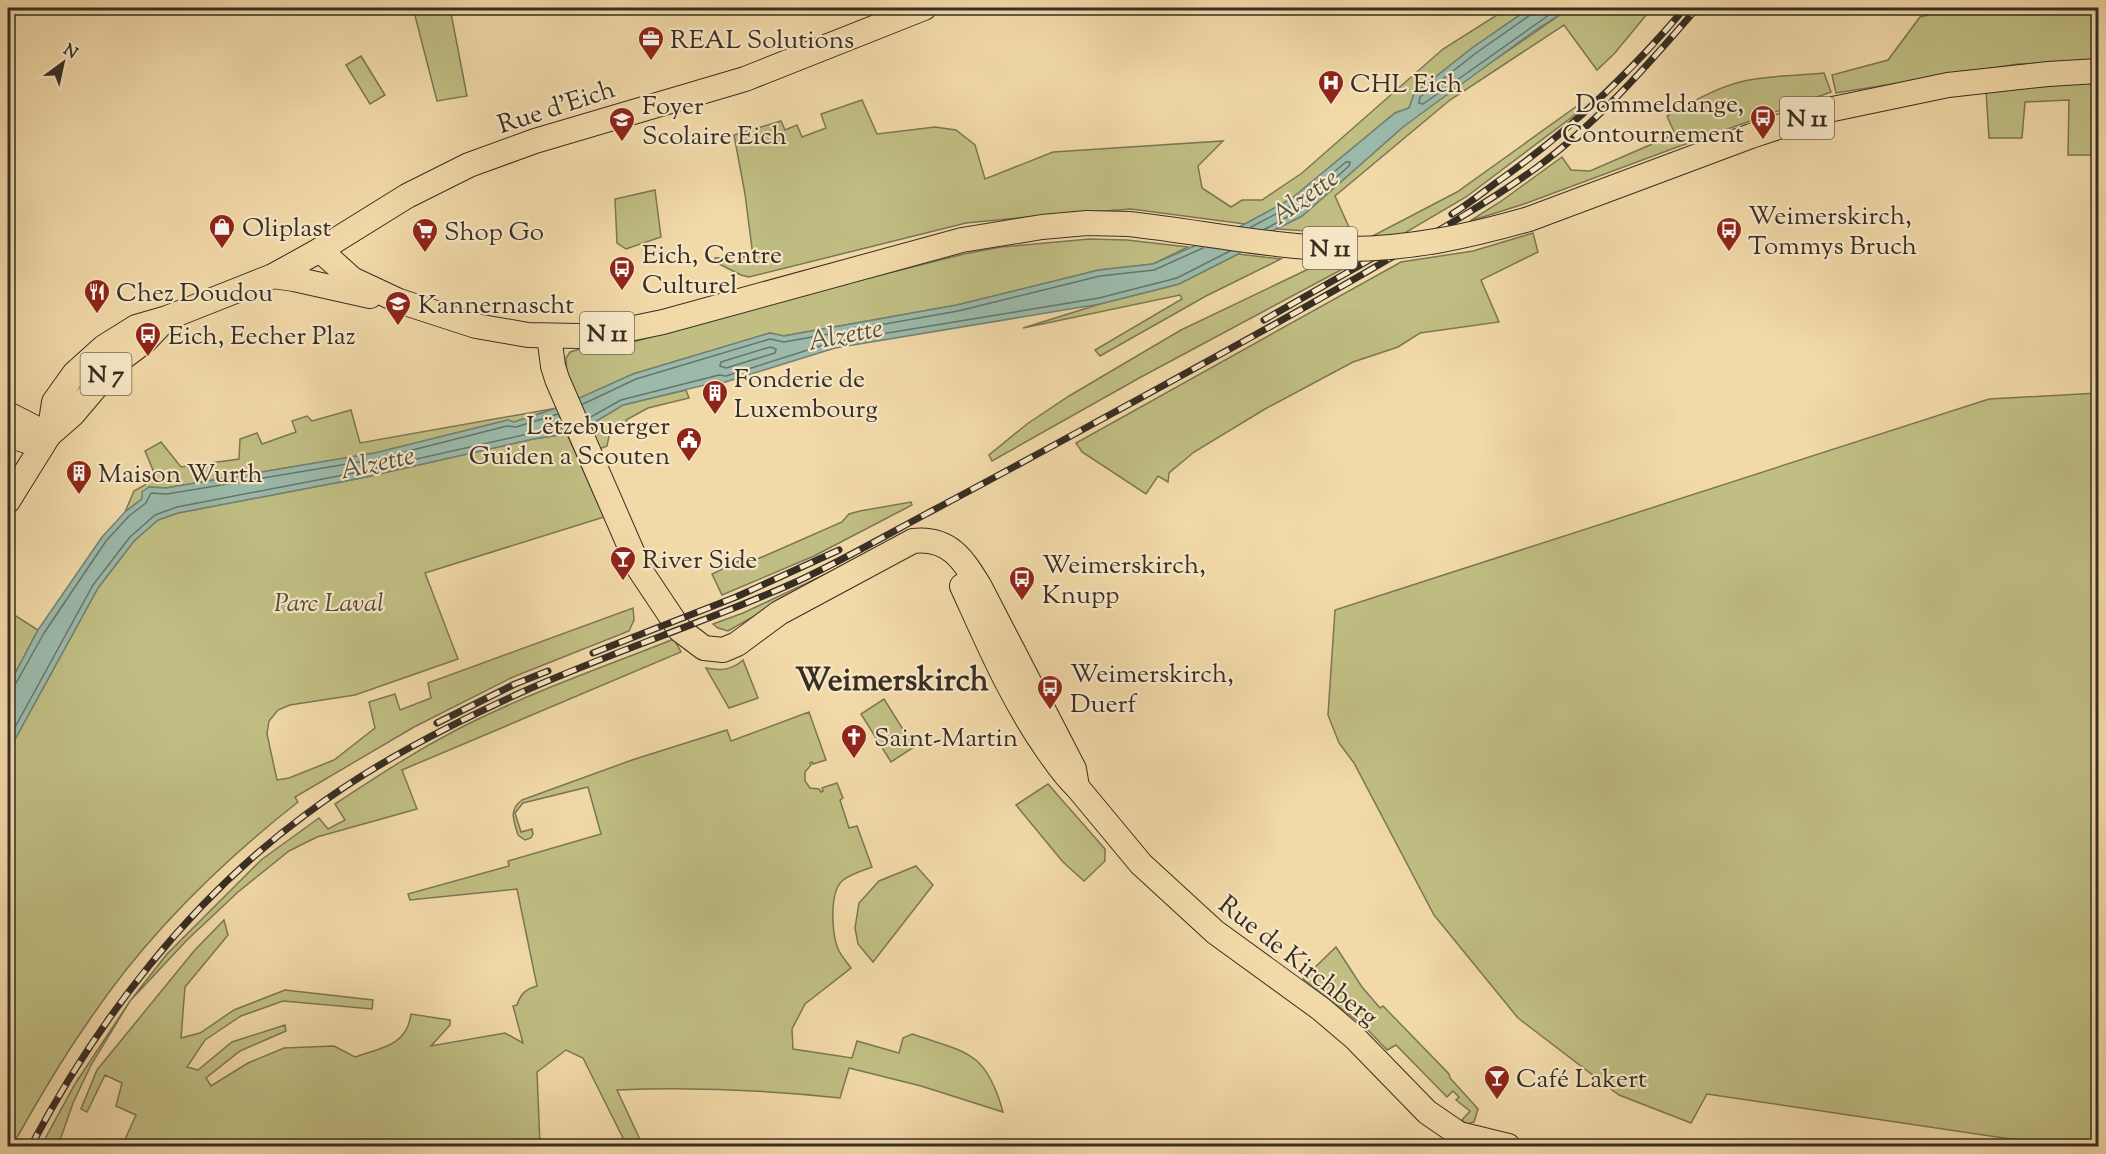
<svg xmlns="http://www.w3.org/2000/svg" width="2106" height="1154" viewBox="0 0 2106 1154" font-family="'Sorts Mill Goudy',serif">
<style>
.green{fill:#c0be83;stroke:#7c7654;stroke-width:1.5}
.water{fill:#9bbaab;stroke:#738275;stroke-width:1.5}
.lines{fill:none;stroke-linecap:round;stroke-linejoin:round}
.shore{stroke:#697468;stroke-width:1.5}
.major-casing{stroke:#372e24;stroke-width:26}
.major{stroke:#f2d9a8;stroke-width:24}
.rail-casing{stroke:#372e24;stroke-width:7}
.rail{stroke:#f7e6c6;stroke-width:4.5;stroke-dasharray:14;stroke-linecap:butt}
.major-bridge-casing{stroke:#372e24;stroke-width:26;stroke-linecap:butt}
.major-bridge{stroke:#f2d9a8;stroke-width:24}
.labels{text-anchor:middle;stroke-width:4.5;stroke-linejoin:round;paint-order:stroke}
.shield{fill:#f7e6c6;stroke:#716555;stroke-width:1.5}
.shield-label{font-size:24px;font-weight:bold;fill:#372e24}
.poi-label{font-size:26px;fill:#372e24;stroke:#f7e6c6;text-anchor:start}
.street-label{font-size:26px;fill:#372e24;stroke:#f7e6c6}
.park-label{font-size:26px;font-style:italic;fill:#524b37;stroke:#f7e6c6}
.water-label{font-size:27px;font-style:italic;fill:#505146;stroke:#f7e6c6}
.district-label{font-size:32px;font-weight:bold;fill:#372e24;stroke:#f7e6c6}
</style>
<rect width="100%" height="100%" fill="#f2d9a8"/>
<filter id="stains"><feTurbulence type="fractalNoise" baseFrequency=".00333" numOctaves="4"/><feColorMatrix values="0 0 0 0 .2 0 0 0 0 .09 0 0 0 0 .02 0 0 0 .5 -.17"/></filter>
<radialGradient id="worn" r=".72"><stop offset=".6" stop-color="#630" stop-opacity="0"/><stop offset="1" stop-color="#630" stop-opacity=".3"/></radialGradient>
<g class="green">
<path d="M 413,8 L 450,8 L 467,96 L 437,101 Z"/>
<path d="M 1508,8 L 1530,8 L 1472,48 L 1414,94 L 1409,108 L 1395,113 L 1291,199 L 1245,224 L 1131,209 L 1038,216 L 966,223 L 749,277 L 741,275 L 715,262 L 715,258 L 753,256 L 745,194 L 734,135 L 781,121 L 785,130 L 797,125 L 802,137 L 826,128 L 821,114 L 862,100 L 877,134 L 935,127 L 956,130 L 975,145 L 985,179 L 1053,152 L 1223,141 L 1198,166 L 1202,188 L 1231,207 L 1242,200 L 1262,200 L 1302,173 L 1443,49 Z"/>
<path d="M 1570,8 L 1652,8 L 1614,54 L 1597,70 L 1564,25 L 1450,100 L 1335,196 L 1352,234 L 1276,229 L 1302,216 L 1403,127 L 1437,100 Z"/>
<path d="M 1957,8 L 2098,8 L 2098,61 L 2018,64 L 1836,93 L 1832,75 L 1888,60 L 1920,17 Z"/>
<path d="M 361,56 L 385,95 L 370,104 L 346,65 Z"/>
<path d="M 1824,73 L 1831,92 L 1680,146 L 1524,204 L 1470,221 L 1500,202 L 1562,157 L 1571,170 L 1590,171 L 1675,134 L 1667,116 C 1691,103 1713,89 1740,82 C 1766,75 1797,76 1824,73 Z"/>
<path d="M 2098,82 L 2098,155 L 2068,155 L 2069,100 L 2025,102 L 2022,138 L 1989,138 L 1986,90 Z"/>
<path d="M 1577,106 L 1580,111 L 1466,197 L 1352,264 L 1141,377 L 992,461 L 989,455 L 1027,424 L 1069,396 L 1181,330 L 1319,264 L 1457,192 Z"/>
<path d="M 655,190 L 661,237 L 626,249 L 617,243 L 615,199 Z"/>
<path d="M 1533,233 L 1538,252 L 1481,280 L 1499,322 L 1420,333 L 1398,347 L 1353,362 L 1265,409 L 1194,452 L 1169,473 L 1168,482 L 1158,476 L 1146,494 L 1082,452 L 1076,443 L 1401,262 L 1473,251 Z"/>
<path d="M 1089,239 L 1127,240 L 1188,247 L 1153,264 L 1099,270 L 957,305 L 783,336 L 770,333 L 633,374 L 577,400 L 567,375 L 566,358 L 570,352 L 580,349 L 633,342 L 785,299 L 964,254 L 1001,247 Z"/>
<path d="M 1238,254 L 1281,259 L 1206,296 L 1100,356 L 1095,350 L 1182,299 L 1180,295 L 1023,328 L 1100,304 L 1179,284 Z"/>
<path d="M 686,390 L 689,398 L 648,408 L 626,420 L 628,423 L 609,436 L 607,446 L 597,450 L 588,426 L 623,405 Z"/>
<path d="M 2098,393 L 2098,1144 L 2038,1143 L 1707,1094 L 1691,1123 L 1619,1095 L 1518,1018 L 1434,915 L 1354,763 L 1339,743 L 1328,715 L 1335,610 L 1989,399 Z"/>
<path d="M 557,408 L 514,422 L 508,420 L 375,453 L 166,488 L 149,487 L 143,498 L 125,512 L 134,491 L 145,485 L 153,470 L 145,451 L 161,442 L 181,467 L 239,459 L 240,439 L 257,433 L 262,444 L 296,432 L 292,421 L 307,416 L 312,421 L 351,410 L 360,443 Z"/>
<path d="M 567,434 L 604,517 L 425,573 L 458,659 L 355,695 L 290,705 L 278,710 L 269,721 L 267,734 L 277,780 L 289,778 L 334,760 L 375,728 L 369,702 L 395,694 L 400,710 L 431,698 L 428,683 L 633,608 L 634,620 L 629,631 L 513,677 L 414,727 L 295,797 L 298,802 C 219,864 144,938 88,1022 C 60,1062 36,1104 12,1146 L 8,1146 L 8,752 L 98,588 L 134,541 L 158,520 L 178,513 L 361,478 L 533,439 Z"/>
<path d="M 911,502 L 912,505 L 814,556 L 722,595 L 712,574 L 741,560 L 753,561 L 842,522 L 849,514 L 860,511 Z"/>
<path d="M 843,566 L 728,631 L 718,628 L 713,624 L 743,613 Z"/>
<path d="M 8,611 L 38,630 L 8,687 Z"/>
<path d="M 674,639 L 681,652 L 402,770 L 417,809 L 317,837 L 289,851 L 238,892 L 187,940 L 130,1001 L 91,1065 L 73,1103 L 58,1146 L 41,1146 L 75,1084 L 130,1001 L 167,954 L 261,860 L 319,818 L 328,829 L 345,820 L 335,804 C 379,775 423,746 472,722 C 537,690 606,666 674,639 Z"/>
<path d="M 743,660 L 758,698 L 729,708 L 706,668 C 721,671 732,670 743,660 Z"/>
<path d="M 884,699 L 914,747 L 891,762 L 861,714 Z"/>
<path d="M 809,712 L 826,760 L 813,764 L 812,762 L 810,763 L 811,765 L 805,772 L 805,781 L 810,788 L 819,789 L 821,792 L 823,791 L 822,788 L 837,783 L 843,798 L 840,800 L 849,828 L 857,826 L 872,867 C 862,871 850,874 842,881 C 829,893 832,934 838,949 C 841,956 847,962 851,968 L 805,1004 L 792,1029 L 793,1049 L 852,1058 L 857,1041 L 899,1053 L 903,1038 L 912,1034 C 968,1053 986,1051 1003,1112 L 921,1086 L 849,1068 L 840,1098 C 766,1090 691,1087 617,1090 L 643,1146 L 622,1146 L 625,1142 L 583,1058 L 566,1050 L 537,1072 L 540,1146 L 122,1146 L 136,1115 L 116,1106 L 122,1083 L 105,1075 L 87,1112 L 81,1109 L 97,1070 L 194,951 L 224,920 L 228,935 L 185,987 L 181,1038 L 200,1033 L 234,1010 L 285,990 L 373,1000 L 372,1009 L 283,1001 L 241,1016 L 205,1040 L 187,1067 L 198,1070 L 232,1042 L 285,1025 L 286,1031 L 240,1051 L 206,1078 L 211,1086 L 248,1063 L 284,1048 L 334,1046 L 355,1057 C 381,1048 407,1046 411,1014 L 450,1020 L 450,1025 L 431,1046 L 505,1033 L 523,1043 L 513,1006 L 517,1005 C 521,993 526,989 537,986 L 517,889 L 410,900 L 408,894 L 509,866 L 508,861 L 601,834 L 588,787 L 523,803 L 515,813 L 521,832 L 532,829 L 533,834 L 531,838 L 525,840 L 518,835 C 514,821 508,810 522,800 L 632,760 L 727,730 L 731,741 Z"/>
<path d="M 1048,784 L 1105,849 L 1105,861 L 1084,881 L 1063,862 L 1016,805 Z"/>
<path d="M 916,866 L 933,885 L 873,962 L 858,944 L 855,928 L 859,903 L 879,881 Z"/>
<path d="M 1336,947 L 1362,987 L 1380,1008 L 1383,1006 L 1449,1074 L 1450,1078 L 1478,1109 L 1474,1122 L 1466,1124 L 1462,1120 L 1470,1111 L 1456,1100 L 1459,1097 L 1453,1091 L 1447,1097 L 1396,1045 L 1387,1050 L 1364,1026 L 1303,979 Z"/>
</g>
<path class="water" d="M 1530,8 L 1570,8 L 1534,31 L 1403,127 L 1302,216 L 1276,229 L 1238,254 L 1179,284 L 1100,304 L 835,348 L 722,383 L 721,381 L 623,405 L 588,426 L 567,434 L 533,439 L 361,478 L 178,513 L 158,520 L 134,541 L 98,588 L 8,752 L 8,687 L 38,630 L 102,537 L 125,512 L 142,499 L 142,492 L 149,487 L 166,488 L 375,453 L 508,420 L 514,422 L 557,408 L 633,374 L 770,333 L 784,336 L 957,305 L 1099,270 L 1153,264 L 1245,224 L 1291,199 L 1395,113 L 1409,108 L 1414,94 L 1472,48 Z"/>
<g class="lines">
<g class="shore">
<path d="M 1533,8 L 1530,15 L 1476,53 L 1420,97 L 1419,103 L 1423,104 L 1559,8"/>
<path d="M 1251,227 L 1295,204 L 1346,162 L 1350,162 L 1349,166 L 1299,211 L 1265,229"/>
<path d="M 770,347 L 776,349 L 775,353 L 726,368 L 720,366 L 721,362 Z"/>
<path d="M 583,404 L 636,379 L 770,339 L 784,342 L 958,311 L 1100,276 L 1154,270 L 1203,248"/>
<path d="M 589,418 L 621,400 L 719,375 L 726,376 L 833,342 L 1099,298 L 1177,278 L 1230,251"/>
<path d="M 8,689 L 15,685 L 44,633 L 106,541 L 129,516 L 146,503 L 151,493 L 167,494 L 377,459 L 507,426 L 516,427 L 558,414"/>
<path d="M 8,740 L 93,585 L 130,537 L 155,515 L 177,507 L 359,472 L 532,433 L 564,428"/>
</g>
<defs>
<g id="major">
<path d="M 1529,219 L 1751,136 L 1833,109 L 1948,85 L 2048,74 L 2098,71"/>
<path d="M 320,250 L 352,279 L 399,301 L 476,326 L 528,335 L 579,336 L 605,334 L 663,322 L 962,240 L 1042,227 L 1087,223 L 1129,224"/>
<path d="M 273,276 L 294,279 L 370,296"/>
<path d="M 549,336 L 553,366 L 557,379 L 640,570 L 680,630 L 704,648 L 723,650 L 737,644 L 779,613 L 913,541 C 949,537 963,559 980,587 L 1074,769 L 1077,787"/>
<path d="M 8,414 L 49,435"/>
<path d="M 8,435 L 42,446"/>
<path d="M 49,435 L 54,402 L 74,374 L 104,347 L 136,327 L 167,318 L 273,276 L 320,250 L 407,196 L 469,165 L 535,141 L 745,79 L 924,8"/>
<path d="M 8,501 L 49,435 L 72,415 L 117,362 L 145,341 L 166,319"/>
<path d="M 962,586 C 988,643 1012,700 1048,751 C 1057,764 1065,776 1077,787 L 1141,864 L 1215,932 L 1321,1009 L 1354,1037 L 1427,1112 L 1459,1134 L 1508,1146"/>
</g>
</defs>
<use href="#major" class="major-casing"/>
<use href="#major" class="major"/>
<defs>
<g id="rail">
<path d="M 1452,214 C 1467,205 1482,193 1497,182 C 1569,132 1628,75 1685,8"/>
<path d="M 1264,320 L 1399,243"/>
<path d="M 593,653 L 736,597 L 839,550"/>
<path d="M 437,723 L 515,684 L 548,671"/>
<path d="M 31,1146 C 98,1019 189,901 305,815 C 371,765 445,727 520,693 C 611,652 707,622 798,581 C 841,561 883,537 926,514 C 996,477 1065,439 1135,401 C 1219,355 1304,309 1387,260 C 1438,231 1489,202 1536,168 C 1597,123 1648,65 1697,8"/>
</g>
</defs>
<use href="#rail" class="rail-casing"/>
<use href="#rail" class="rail"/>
<defs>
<path id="major-bridge" d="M 1129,224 C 1201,232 1277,248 1348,249 C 1411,249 1469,236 1529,219"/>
</defs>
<use href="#major-bridge" class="major-bridge-casing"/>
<use href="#major-bridge" class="major-bridge"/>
</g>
<defs>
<symbol id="office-pin" viewBox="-11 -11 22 30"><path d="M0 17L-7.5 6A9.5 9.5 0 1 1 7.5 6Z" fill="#8f2418" stroke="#f7e6c6"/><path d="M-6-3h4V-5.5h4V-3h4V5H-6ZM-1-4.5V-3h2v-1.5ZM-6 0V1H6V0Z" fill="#fff"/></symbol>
<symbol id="hospital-pin" viewBox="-11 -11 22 30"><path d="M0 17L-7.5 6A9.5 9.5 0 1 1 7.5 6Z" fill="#8f2418" stroke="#f7e6c6"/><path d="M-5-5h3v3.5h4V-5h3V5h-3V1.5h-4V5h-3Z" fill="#fff"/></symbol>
<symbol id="bus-pin" viewBox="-11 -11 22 30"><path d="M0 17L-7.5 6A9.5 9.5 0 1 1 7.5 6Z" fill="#8f2418" stroke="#f7e6c6"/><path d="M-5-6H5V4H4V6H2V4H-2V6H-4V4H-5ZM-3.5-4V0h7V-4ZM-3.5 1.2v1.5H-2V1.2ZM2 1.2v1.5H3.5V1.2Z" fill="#fff"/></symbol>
<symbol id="school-pin" viewBox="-11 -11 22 30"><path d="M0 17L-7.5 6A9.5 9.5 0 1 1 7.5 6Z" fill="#8f2418" stroke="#f7e6c6"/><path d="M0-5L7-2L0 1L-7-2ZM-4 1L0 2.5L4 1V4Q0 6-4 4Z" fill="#fff"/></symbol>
<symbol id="shop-pin" viewBox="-11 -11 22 30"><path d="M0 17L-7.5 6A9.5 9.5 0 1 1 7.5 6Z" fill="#8f2418" stroke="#f7e6c6"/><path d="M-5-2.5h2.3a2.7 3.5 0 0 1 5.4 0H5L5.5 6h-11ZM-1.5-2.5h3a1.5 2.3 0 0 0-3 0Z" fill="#fff"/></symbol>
<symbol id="supermarket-pin" viewBox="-11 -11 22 30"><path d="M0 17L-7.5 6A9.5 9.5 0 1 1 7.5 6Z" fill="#8f2418" stroke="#f7e6c6"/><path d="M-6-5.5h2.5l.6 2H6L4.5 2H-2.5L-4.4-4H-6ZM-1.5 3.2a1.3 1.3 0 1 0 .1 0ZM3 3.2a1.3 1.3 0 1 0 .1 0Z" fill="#fff"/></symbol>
<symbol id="restaurant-pin" viewBox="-11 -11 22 30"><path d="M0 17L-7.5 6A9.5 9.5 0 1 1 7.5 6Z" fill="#8f2418" stroke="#f7e6c6"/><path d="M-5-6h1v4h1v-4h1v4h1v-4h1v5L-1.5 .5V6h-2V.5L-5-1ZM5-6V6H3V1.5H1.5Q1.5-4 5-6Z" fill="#fff"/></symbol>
<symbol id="building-pin" viewBox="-11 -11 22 30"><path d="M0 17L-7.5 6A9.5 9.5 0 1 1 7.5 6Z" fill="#8f2418" stroke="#f7e6c6"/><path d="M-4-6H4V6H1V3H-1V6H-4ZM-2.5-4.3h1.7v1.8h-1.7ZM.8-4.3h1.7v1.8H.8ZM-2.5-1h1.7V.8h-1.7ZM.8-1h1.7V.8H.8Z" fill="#fff"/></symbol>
<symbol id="civic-pin" viewBox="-11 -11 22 30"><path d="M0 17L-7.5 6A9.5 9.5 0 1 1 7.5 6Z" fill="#8f2418" stroke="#f7e6c6"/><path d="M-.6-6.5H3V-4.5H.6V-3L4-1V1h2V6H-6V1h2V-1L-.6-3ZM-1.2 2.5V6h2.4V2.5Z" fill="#fff"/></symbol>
<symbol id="bar-pin" viewBox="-11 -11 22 30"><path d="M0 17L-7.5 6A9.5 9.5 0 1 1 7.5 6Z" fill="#8f2418" stroke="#f7e6c6"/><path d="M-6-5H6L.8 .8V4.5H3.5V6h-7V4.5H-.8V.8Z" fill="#fff"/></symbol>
<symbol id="church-pin" viewBox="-11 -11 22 30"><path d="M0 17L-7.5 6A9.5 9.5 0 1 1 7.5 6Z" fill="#8f2418" stroke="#f7e6c6"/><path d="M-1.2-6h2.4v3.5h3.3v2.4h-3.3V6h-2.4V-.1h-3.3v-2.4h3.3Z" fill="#fff"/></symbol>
</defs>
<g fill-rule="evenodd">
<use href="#office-pin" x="636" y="24" width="30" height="40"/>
<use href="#hospital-pin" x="1316" y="68" width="30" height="40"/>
<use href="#bus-pin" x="1748" y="103" width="30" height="40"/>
<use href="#school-pin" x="607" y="105" width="30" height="40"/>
<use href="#shop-pin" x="207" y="212" width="30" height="40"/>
<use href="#bus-pin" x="1714" y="215" width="30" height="40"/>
<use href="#supermarket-pin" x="410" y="216" width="30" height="40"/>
<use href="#bus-pin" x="607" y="254" width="30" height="40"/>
<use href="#restaurant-pin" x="82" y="277" width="30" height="40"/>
<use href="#school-pin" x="383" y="289" width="30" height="40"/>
<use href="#bus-pin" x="133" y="320" width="30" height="40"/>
<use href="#building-pin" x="700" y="378" width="30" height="40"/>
<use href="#civic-pin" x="674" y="425" width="30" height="40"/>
<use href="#building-pin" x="64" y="458" width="30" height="40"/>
<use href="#bar-pin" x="608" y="544" width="30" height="40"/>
<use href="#bus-pin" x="1007" y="564" width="30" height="40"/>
<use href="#bus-pin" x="1035" y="673" width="30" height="40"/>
<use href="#church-pin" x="839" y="722" width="30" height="40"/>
<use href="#bar-pin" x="1482" y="1063" width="30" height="40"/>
</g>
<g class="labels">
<g class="shield">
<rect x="1780" y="97" width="54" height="42" rx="4.5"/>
<rect x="1303" y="227" width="54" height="42" rx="4.5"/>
<rect x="580" y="312" width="54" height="42" rx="4.5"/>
<rect x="80.5" y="353" width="51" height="42" rx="4.5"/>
</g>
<g class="shield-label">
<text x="1807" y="126">N 11</text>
<text x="1330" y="256">N 11</text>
<text x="607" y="341">N 11</text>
<text x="106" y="382">N 7</text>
</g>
<g class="poi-label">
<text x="670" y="48">REAL Solutions</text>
<text x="1350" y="92">CHL Eich</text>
<text x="1744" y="112" text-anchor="end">Dommeldange,<tspan x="1744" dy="30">Contournement</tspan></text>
<text x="642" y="114">Foyer<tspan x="642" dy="30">Scolaire Eich</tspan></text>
<text x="1748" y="224">Weimerskirch,<tspan x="1748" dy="30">Tommys Bruch</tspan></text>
<text x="242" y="236">Oliplast</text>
<text x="444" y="240">Shop Go</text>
<text x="642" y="263">Eich, Centre<tspan x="642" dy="30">Culturel</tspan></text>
<text x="116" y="301">Chez Doudou</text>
<text x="418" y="313">Kannernascht</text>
<text x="168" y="344">Eich, Eecher Plaz</text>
<text x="734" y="387">Fonderie de<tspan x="734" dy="30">Luxembourg</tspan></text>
<text x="670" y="434" text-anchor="end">Lëtzebuerger<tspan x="670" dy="30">Guiden a Scouten</tspan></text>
<text x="98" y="482">Maison Wurth</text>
<text x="642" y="568">River Side</text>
<text x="1042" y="573">Weimerskirch,<tspan x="1042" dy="30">Knupp</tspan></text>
<text x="1070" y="682">Weimerskirch,<tspan x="1070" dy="30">Duerf</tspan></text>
<text x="874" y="746">Saint-Martin</text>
<text x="1516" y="1087">Café Lakert</text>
</g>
<g class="street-label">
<text transform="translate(556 106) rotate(-18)" y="9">Rue d'Eich</text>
<text transform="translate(1299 960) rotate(38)" y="9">Rue de Kirchberg</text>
</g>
<g class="park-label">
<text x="329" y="611">Parc Laval</text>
</g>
<g class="water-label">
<text transform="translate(1304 196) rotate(-36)" y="9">Alzette</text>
<text transform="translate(845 334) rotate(-11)" y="9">Alzette</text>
<text transform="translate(377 462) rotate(-12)" y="9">Alzette</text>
</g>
<g class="district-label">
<text x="892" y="690">Weimerskirch</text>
</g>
</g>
<rect width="2106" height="1154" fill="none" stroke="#f2d9a8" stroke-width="30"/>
<rect x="9" y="9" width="2088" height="1136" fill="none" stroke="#372e24" stroke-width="3"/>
<rect x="15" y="15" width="2076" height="1124" fill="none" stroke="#372e24" stroke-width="1.5"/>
<g transform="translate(63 63) rotate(33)" stroke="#f7e6c6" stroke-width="4.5" paint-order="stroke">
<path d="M0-4.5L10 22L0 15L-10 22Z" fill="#372e24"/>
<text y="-9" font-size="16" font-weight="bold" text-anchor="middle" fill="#372e24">N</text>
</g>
<rect width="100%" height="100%" filter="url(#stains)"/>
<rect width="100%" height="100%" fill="url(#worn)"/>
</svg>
